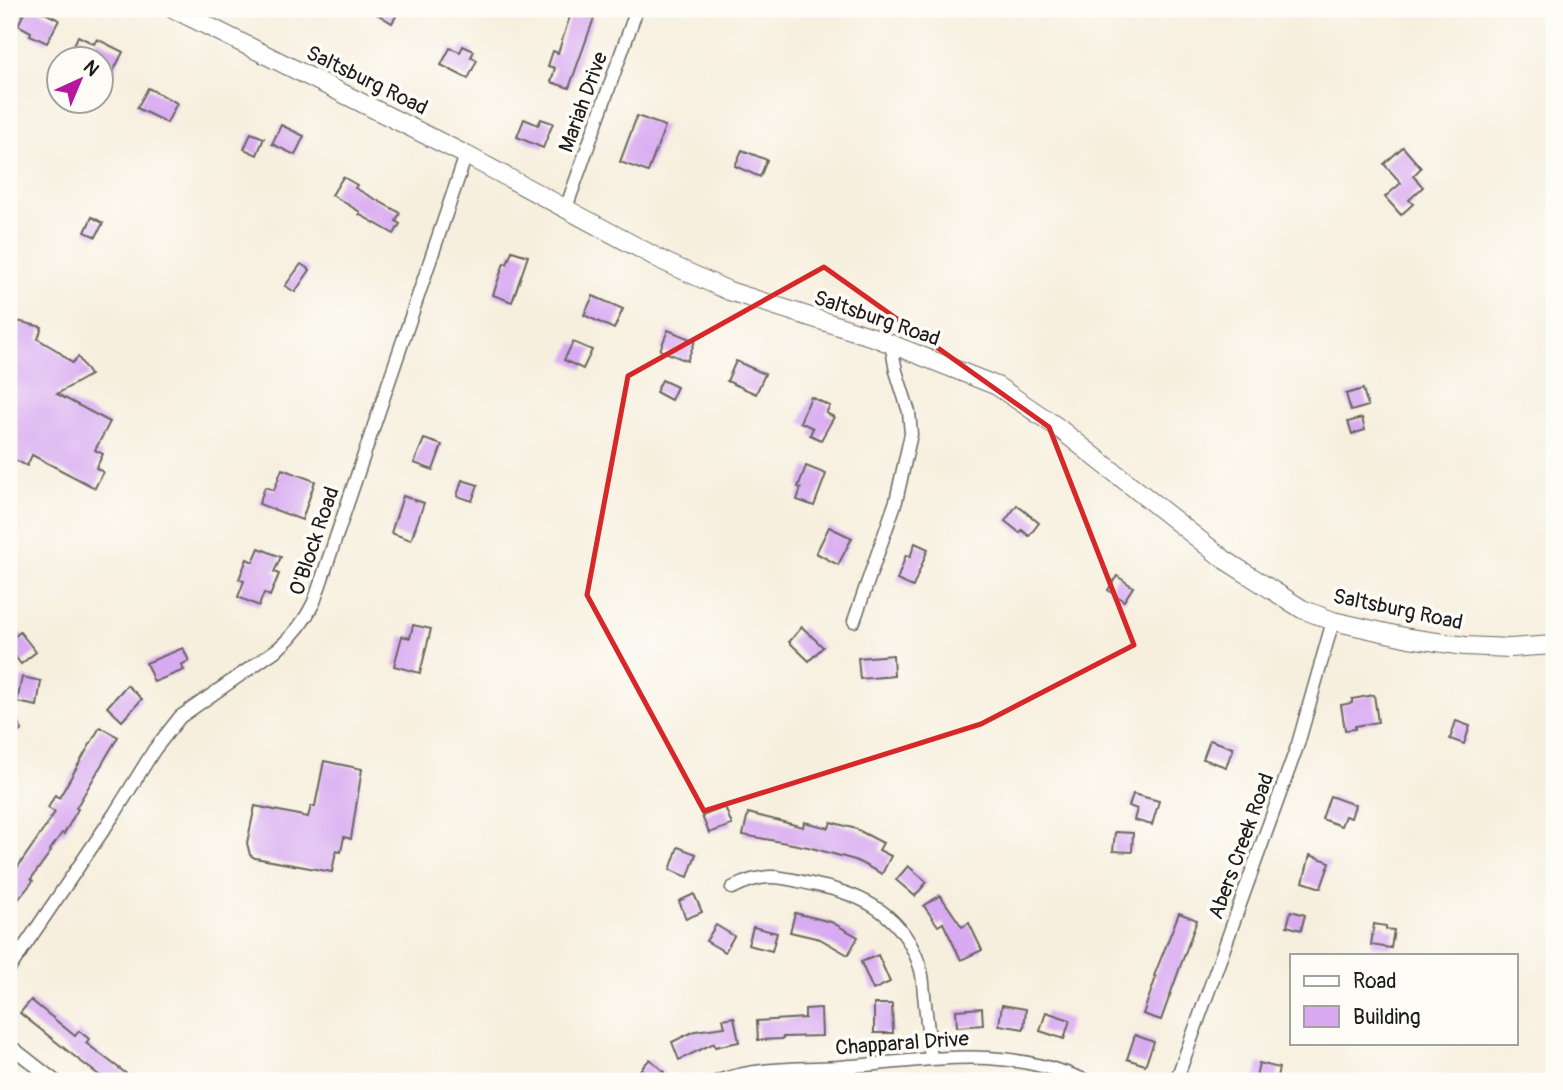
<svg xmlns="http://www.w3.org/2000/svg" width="1563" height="1090" viewBox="0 0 1563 1090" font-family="Pangolin,sans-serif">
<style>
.building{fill:#d8aaf1}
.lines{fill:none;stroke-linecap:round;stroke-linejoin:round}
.minor-casing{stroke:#696660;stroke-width:15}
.secondary-casing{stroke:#696660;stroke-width:20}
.minor{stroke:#fff;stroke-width:12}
.secondary{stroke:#fff;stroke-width:18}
.marked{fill:none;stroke:#d62828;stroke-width:5;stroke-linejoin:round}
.labels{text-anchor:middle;stroke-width:7;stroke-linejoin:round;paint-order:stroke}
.street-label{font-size:21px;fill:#1c1c1c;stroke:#fdfcf7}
</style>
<rect width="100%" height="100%" fill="#fdfcf7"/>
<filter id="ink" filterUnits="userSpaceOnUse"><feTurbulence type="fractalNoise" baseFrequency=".0143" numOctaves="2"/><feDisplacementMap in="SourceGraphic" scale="14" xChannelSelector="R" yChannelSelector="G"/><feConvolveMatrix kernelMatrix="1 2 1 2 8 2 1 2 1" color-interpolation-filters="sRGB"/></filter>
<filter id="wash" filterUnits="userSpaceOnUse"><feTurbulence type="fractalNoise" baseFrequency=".00686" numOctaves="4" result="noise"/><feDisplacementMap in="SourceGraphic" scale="28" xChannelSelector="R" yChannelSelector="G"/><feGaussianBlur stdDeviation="1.57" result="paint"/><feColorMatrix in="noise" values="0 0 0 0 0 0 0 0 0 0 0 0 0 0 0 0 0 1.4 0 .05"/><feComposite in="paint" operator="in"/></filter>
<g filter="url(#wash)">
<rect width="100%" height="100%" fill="#f7efde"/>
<g id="blocks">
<g class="building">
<path d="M 26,9 L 37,9 L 59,20 L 47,43 L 30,35 L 31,32 L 18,25 Z"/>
<path d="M 369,9 L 400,9 L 392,23 Z"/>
<path d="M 572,10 L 594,18 L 569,88 L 551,82 L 555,68 L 548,66 L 553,51 L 558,53 Z"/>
<path d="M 78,36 L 94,44 L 97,39 L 123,52 L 112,74 L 102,69 L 102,60 L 80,60 L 70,54 Z"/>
<path d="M 463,46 L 474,51 L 471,57 L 477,60 L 468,79 L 441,65 L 450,48 L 460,52 Z"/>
<path d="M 148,88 L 177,103 L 167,123 L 137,108 Z"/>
<path d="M 637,116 L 665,126 L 648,172 L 620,162 Z"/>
<path d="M 524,119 L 538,125 L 541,119 L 553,123 L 543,148 L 517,137 Z"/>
<path d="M 281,125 L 304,136 L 295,155 L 272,144 Z"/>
<path d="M 251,133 L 264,138 L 257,155 L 244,149 Z"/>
<path d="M 1403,147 L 1421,168 L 1413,176 L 1423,187 L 1409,200 L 1413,204 L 1401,215 L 1385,197 L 1401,183 L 1384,164 Z"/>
<path d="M 742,150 L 767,160 L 760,177 L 735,166 Z"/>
<path d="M 343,177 L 357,185 L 355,188 L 400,213 L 396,221 L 400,224 L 394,234 L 359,214 L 360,212 L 332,195 Z"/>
<path d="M 92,217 L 103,223 L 96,237 L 85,232 Z"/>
<path d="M 512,251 L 528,256 L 512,302 L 493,295 L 504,263 L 507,264 Z"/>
<path d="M 301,264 L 310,270 L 295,292 L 285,286 Z"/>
<path d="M 593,296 L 623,309 L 614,329 L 584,315 Z"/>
<path d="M 9,319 L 42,327 L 38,339 L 58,351 L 72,363 L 78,357 L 90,375 L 57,394 L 110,422 L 95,450 L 103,454 L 96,468 L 103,472 L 95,488 L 32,455 L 27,466 L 9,457 Z"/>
<path d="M 668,330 L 695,341 L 687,361 L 660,350 Z"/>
<path d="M 573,342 L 592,350 L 583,369 L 564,360 Z"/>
<path d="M 736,361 L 765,374 L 756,394 L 727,381 Z"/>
<path d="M 662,380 L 677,387 L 671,400 L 656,392 Z"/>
<path d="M 1363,389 L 1368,406 L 1351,411 L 1346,394 Z"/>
<path d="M 811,397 L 830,406 L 826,413 L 834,417 L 821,440 L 810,435 L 813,428 L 800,422 Z"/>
<path d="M 1362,418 L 1365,430 L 1352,434 L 1348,422 Z"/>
<path d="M 424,439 L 442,445 L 433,470 L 414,463 Z"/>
<path d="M 806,466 L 826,474 L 814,506 L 797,500 L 801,488 L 798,487 Z"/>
<path d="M 282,469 L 315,481 L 302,520 L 259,504 L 265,487 L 274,490 Z"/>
<path d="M 462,480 L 478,485 L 472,501 L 457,496 Z"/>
<path d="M 403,496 L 424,503 L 411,540 L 391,533 Z"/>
<path d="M 1017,505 L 1039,523 L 1029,536 L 1022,530 L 1020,533 L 1005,521 Z"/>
<path d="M 829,527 L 852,538 L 838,565 L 816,553 Z"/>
<path d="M 915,543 L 928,549 L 913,587 L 897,580 L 906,555 L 910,557 Z"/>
<path d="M 259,548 L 281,557 L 274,572 L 279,574 L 270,596 L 264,593 L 259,606 L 238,597 L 244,581 L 239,579 L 247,559 L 253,562 Z"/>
<path d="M 1117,576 L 1133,587 L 1124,601 L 1108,590 Z"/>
<path d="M 413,625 L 431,629 L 420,673 L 394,666 L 402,636 L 410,638 Z"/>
<path d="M 802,627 L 823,647 L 809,661 L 789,642 Z"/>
<path d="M 20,632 L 36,652 L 21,664 L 9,649 L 9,641 Z"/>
<path d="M 183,648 L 189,661 L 181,665 L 184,670 L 154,682 L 146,663 Z"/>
<path d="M 893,655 L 894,676 L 860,679 L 858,658 Z"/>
<path d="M 22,677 L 41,681 L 37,706 L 17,702 Z"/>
<path d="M 127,685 L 142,699 L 122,721 L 107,707 Z"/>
<path d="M 1374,695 L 1378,722 L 1355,726 L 1355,729 L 1345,730 L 1341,705 L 1352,703 L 1352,699 Z"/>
<path d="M 9,708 L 22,730 L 9,738 Z"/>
<path d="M 1456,721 L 1470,726 L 1464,744 L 1450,739 Z"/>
<path d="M 100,727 L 118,737 L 76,808 L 78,809 L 64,834 L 62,833 L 50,850 L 51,851 L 31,879 L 33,881 L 9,911 L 9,872 L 14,866 L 17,868 L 46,826 L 55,812 L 48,808 L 55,795 L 59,798 Z"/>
<path d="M 1210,740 L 1233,748 L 1226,767 L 1203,759 Z"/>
<path d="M 324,761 L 362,769 L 351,839 L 344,837 L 341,852 L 336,851 L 332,872 L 255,858 L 250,855 L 247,843 L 255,806 L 308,817 L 311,806 L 315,806 Z"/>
<path d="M 1133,794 L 1159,801 L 1152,825 L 1134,820 L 1137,809 L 1129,806 Z"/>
<path d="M 1330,796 L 1355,805 L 1351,818 L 1345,816 L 1341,826 L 1322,819 Z"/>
<path d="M 725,807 L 732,825 L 709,833 L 702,816 Z"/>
<path d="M 748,813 L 803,827 L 804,822 L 829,828 L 831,822 L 856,829 L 883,843 L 879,850 L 891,856 L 882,874 L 855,860 L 808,847 L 743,835 Z"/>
<path d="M 1115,832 L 1133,833 L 1132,852 L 1113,851 Z"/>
<path d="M 678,847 L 696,854 L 688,877 L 670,870 Z"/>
<path d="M 1310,855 L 1330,862 L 1321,888 L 1303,882 Z"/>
<path d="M 908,866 L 927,882 L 915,896 L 896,880 Z"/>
<path d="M 694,894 L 702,912 L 686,919 L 679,901 Z"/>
<path d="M 940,895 L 962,927 L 969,923 L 982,950 L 961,960 L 943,923 L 938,926 L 924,906 Z"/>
<path d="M 1291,911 L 1305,915 L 1301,930 L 1287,926 Z"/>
<path d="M 795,913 L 831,922 L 858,937 L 848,955 L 820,939 L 790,932 Z"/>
<path d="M 1179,913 L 1197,920 L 1161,1020 L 1143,1014 L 1156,977 L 1154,976 Z"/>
<path d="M 1374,924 L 1386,926 L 1386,929 L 1394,930 L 1391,948 L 1371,945 Z"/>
<path d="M 716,925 L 734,936 L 725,952 L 706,941 Z"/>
<path d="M 753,927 L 777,933 L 772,951 L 748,945 Z"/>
<path d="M 878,955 L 890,982 L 873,990 L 861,962 Z"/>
<path d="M 31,1000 L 75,1036 L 79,1031 L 89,1039 L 86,1043 L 136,1081 L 107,1081 L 79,1060 L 20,1013 Z"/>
<path d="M 874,1004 L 892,1004 L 893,1033 L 874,1033 Z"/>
<path d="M 1002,1005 L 1026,1009 L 1024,1029 L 999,1025 Z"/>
<path d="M 821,1008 L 822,1036 L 783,1037 L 783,1039 L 758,1040 L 757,1021 L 805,1018 L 805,1009 Z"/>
<path d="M 982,1008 L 983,1025 L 957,1027 L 956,1010 Z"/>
<path d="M 1046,1012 L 1070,1020 L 1064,1039 L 1040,1031 Z"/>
<path d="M 734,1017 L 739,1042 L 715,1047 L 714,1043 L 679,1060 L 672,1042 L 695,1031 L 725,1027 L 723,1019 Z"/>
<path d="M 1135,1035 L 1154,1042 L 1145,1065 L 1127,1059 Z"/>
<path d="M 650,1059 L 664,1072 L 656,1081 L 630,1081 Z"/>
<path d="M 1259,1063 L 1279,1068 L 1276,1081 L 1255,1081 Z"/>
</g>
</g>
</g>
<g filter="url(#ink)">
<use href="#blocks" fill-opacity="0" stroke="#696660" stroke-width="2"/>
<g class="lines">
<defs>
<g id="minor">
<path d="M 566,208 L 637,9"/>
<path d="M 854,621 L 896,501 L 911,434 L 909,412 L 896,371 L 891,344"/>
<path d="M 732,888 C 767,871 780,877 816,885 C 865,895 904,916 920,967 C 923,975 923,985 924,994 C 926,1015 929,1037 931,1058"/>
<path d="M 9,945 L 20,954"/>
<path d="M 9,969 L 115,813 L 154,750 L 180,717 L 279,648 C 295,634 305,621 314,602 L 466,155"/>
<path d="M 9,1045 L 55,1081"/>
<path d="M 849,1066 L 851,1081"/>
<path d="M 718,1081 C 755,1067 800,1069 840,1067 C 931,1061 998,1043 1087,1081"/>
<path d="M 1176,1081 L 1298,744 L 1333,621"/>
</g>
<path id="secondary" d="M 174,9 L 466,155 L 665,262 L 729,291 L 876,338 L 997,386 L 1056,426 L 1225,560 L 1302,609 L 1333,621 L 1409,638 L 1465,646 L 1510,648 L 1554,645"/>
</defs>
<use href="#minor" class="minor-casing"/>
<use href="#secondary" class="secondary-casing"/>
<use href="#minor" class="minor"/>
<use href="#secondary" class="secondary"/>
</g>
</g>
<path class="marked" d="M 824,267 L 1049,427 L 1134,645 L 981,724 L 704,811 L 587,595 L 628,376 Z"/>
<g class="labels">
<g class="street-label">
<text transform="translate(367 80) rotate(26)" y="7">Saltsburg Road</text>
<text transform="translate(583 102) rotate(-70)" y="7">Mariah Drive</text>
<text transform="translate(877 318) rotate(19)" y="7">Saltsburg Road</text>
<text transform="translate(314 541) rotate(-71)" y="7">O'Block Road</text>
<text transform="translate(1398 609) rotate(12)" y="7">Saltsburg Road</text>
<text transform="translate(1241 846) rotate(-70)" y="7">Abers Creek Road</text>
<text transform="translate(902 1043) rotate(-4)" y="7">Chapparal Drive</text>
</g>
</g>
<rect width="1563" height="1090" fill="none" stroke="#fdfcf7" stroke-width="35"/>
<rect x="1290" y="954" width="228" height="91" fill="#fdfcf7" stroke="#a3a29f" stroke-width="2"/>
<rect x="1304" y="976" width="35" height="10" fill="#ffffff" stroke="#a3a29f" stroke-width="2"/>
<text x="1353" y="988" font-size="21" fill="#1c1c1c">Road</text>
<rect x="1304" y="1006" width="35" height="21" fill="#d8aaf1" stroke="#a3a29f" stroke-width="2"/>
<text x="1353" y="1024" font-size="21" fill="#1c1c1c">Building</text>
<g transform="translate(80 80) rotate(44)"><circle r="33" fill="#fdfcf7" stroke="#a3a29f" stroke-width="2"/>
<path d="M0-5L12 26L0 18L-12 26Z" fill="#b5179e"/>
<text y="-10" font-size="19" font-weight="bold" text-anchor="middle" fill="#1c1c1c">N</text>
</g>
</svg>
